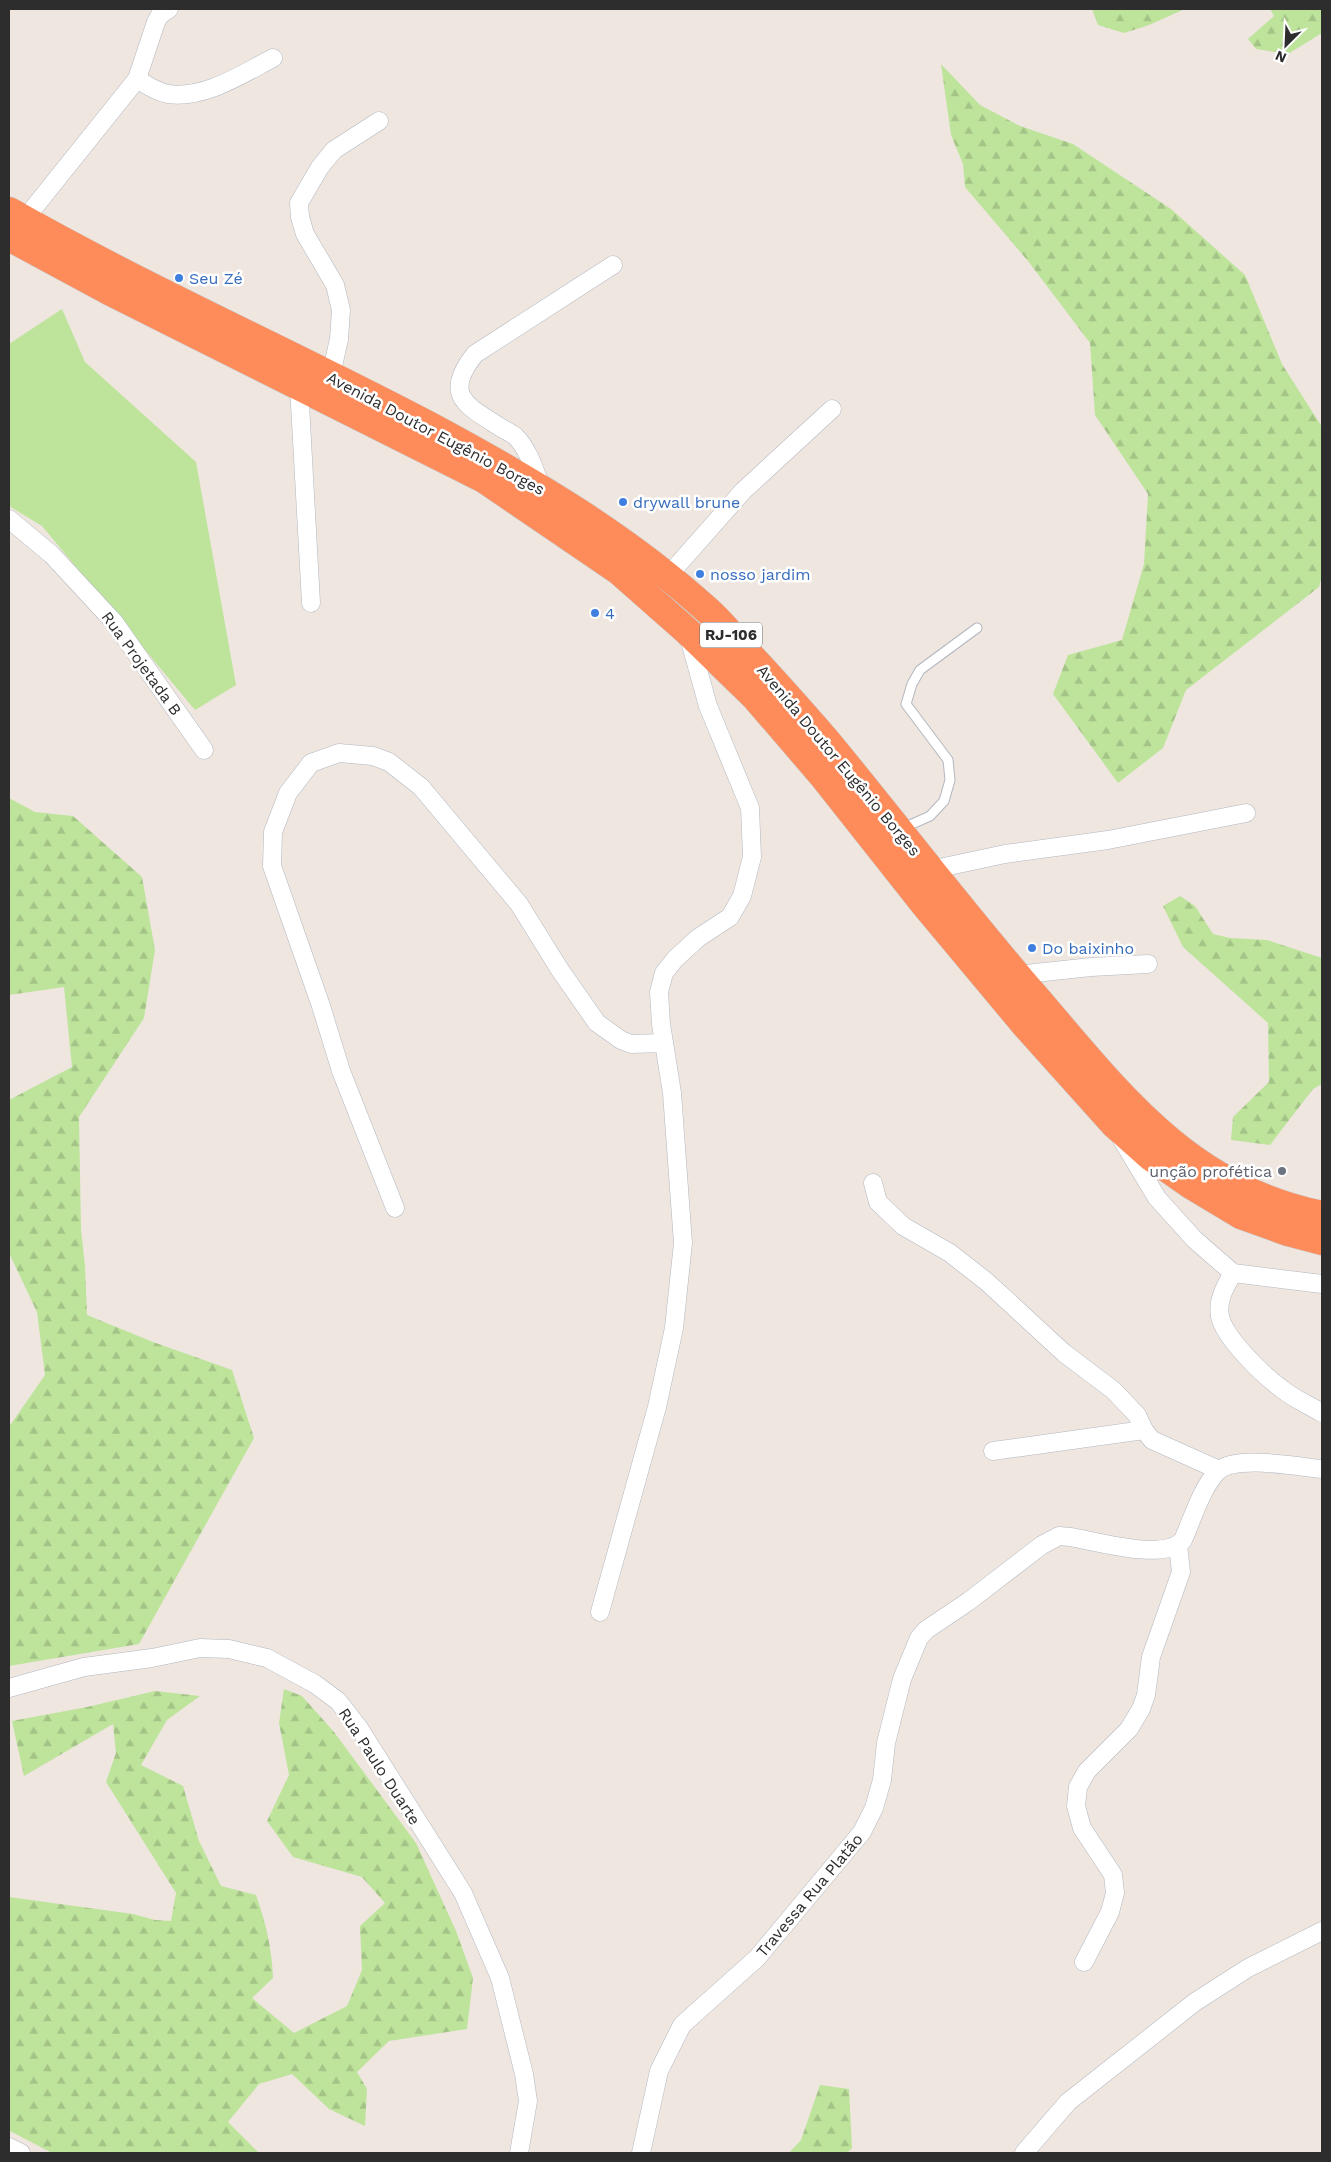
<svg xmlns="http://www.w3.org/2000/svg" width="1331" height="2162" viewBox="0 0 1331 2162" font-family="'Work Sans',sans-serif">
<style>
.grass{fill:#bee49c}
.forest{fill:url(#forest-firs)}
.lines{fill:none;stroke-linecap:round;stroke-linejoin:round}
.lane-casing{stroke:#b3b7c0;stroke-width:11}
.street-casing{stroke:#b3b7c0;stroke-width:19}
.highway-casing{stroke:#c8c8c8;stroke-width:29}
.lane{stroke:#fff;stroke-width:9}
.street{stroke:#fff;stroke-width:18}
.highway{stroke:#fe8b5a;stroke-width:28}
.shop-dot{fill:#3f7fe0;stroke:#fff;stroke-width:2}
.worship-dot{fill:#6b7280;stroke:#fff;stroke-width:2}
.labels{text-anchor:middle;stroke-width:5;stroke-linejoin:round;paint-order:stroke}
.shield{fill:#fff;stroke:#6c6c6c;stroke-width:1}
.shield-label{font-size:15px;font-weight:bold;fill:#2d2d2d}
.shop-label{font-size:16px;fill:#366cbe;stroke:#fff;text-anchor:start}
.street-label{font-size:16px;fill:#2d2d2d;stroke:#fff}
.worship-label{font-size:16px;fill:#5b616d;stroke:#fff;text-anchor:end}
</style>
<defs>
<pattern id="forest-firs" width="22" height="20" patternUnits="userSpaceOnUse" patternTransform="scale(1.25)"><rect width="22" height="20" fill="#bee49c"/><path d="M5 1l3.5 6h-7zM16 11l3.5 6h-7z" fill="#a4c487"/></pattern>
</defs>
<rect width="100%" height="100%" fill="#eee6df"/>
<path class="grass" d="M 62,309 L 85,362 L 196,462 L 236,685 L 195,710 L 42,526 L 9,506 L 9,344 Z"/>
<g class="forest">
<path d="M 1092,9 L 1185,9 L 1149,25 L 1124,33 L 1098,25 Z"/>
<path d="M 1270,9 L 1322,9 L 1322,33 L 1288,54 L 1256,49 L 1248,39 L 1274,16 Z"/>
<path d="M 941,64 L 980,105 L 1020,126 L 1073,144 L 1171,209 L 1245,275 L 1282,364 L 1322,427 L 1322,576 L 1319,587 L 1186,690 L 1163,748 L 1118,783 L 1053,694 L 1068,655 L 1122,640 L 1144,564 L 1148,494 L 1095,415 L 1090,343 L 1028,261 L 965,187 L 963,164 L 951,135 Z"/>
<path d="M 9,798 L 35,812 L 73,816 L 142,877 L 155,950 L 144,1018 L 79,1117 L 81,1230 L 85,1266 L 87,1315 L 153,1342 L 232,1370 L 254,1438 L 139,1644 L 9,1666 L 9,1423 L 11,1424 L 45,1375 L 37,1312 L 9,1253 L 9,1100 L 72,1067 L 64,987 L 9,995 Z"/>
<path d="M 1180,896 L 1195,906 L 1213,934 L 1230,938 L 1267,940 L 1322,958 L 1322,1084 L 1313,1089 L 1270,1145 L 1231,1140 L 1233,1117 L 1269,1082 L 1268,1023 L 1183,947 L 1163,906 Z"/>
<path d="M 284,1689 L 302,1696 L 334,1732 L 416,1843 L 456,1931 L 473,1978 L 467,2029 L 389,2041 L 357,2072 L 367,2089 L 365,2126 L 329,2109 L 292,2074 L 259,2084 L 228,2122 L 259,2153 L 52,2153 L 10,2131 L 9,1897 L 133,1914 L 155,1920 L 171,1921 L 176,1893 L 106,1782 L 116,1753 L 113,1724 L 24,1776 L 12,1721 L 87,1707 L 155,1691 L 200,1696 L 167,1720 L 141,1765 L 183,1786 L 199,1841 L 221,1886 L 256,1895 C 266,1923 272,1949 273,1978 L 252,1998 L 294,2033 L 347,2006 L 362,1970 L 360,1926 L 385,1903 L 362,1877 L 293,1857 L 267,1821 L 289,1775 L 279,1723 Z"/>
<path d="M 820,2085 L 849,2089 L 852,2148 L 847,2153 L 789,2153 L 801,2140 Z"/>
</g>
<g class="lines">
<defs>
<path id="lane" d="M 901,829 L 930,816 L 944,801 L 950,780 L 948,760 L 906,704 L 912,684 L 920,670 L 977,628"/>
<g id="street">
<path d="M 137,79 C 146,85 157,92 168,94 C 205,99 242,74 273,58"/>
<path d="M 24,220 L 137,79 L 156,22 L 160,15 L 169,9"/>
<path d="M 331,375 L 339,339 L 341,310 L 335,285 L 305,234 L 300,217 L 299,203 L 320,167 L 334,150 L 379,121"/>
<path d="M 299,386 L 311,603"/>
<path d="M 542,489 C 535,472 529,450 516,437 C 513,434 507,431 503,429 C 468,406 441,397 475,354 L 613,265"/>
<path d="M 9,519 L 52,555 L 114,622 L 204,750"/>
<path d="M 667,577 L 743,491 L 832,409"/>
<path d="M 930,870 L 1005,854 L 1108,840 L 1246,813"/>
<path d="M 1016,975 L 1091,967 L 1148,964"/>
<path d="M 1121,1138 L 1157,1198 L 1195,1240 L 1233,1273 L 1322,1284"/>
<path d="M 873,1183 L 878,1202 L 903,1226 L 950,1253 L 987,1282 L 1064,1353 L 1113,1390 L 1137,1415 L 1144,1430 L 1152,1440 L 1219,1470"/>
<path d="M 395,1208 L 341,1071 L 321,1006 L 272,866 L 273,832 L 288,793 L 311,763 L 339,753 L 373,756 L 389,762 L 421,787 L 519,904 L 560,970 L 597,1023 L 621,1040 L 631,1044 L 664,1043"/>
<path d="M 1233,1273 C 1225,1287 1217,1300 1220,1316 C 1224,1338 1264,1376 1282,1389 C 1294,1399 1309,1405 1322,1413"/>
<path d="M 993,1451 L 1144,1430"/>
<path d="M 600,1612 L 657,1407 L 674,1328 L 683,1243 L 672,1093 L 661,1024 L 659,992 L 664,973 L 675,959 L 698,938 L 730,917 L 742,896 L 752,857 L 750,808 L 708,706 L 688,634"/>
<path d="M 9,1688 L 84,1667 L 152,1658 L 200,1648 L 229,1649 L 267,1658 L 315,1684 L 338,1701 L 359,1728 L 463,1893 L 500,1978 L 524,2074 L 528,2101 L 519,2153"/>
<path d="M 1084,1962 L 1110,1912 L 1115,1893 L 1113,1875 L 1082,1828 L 1076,1806 L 1078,1787 L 1087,1771 L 1129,1729 L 1141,1709 L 1146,1695 L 1151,1657 L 1181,1572 L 1178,1545"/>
<path d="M 9,2147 L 21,2153"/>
<path d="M 641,2153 L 659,2071 L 682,2025 L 757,1958 L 862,1832 L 874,1808 L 882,1780 L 886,1743 L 902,1679 L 919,1638 L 926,1630 L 969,1601 L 1042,1545 L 1059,1536 L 1070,1537 C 1096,1541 1164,1562 1183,1540 C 1192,1520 1202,1487 1217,1472 C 1234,1454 1299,1467 1322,1469"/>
<path d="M 1024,2153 L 1068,2102 L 1195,2002 L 1248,1968 L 1322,1931"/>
</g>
<g id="highway">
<path d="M 9,211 C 151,292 301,357 445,434 C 537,484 627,538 705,608 C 718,619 729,632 740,645 C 769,675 797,707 825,739 C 897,826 965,916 1039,1001 C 1121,1097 1191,1189 1322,1215"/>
<path d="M 9,237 L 109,291 L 484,479 L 619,571 L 687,631 L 755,697 L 823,776 L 925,905 L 1026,1026 L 1114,1124 L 1151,1157 L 1191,1185 L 1241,1215 L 1288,1232 L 1322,1241"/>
</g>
</defs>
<use href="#lane" class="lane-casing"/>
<use href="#street" class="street-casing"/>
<use href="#highway" class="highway-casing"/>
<use href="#lane" class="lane"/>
<use href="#street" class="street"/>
<use href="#highway" class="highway"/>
</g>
<g class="shop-dot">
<circle cx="179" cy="278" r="5"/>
<circle cx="623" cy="502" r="5"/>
<circle cx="700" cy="574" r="5"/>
<circle cx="595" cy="613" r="5"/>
<circle cx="1032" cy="948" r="5"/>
</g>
<circle class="worship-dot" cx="1282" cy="1171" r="5"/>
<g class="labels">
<rect class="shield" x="700" y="622.5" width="62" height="25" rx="4"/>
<g class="shield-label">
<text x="731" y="640">RJ-106</text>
</g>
<g class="shop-label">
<text x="189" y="284">Seu Zé</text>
<text x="633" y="508">drywall brune</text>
<text x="710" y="580">nosso jardim</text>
<text x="605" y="619">4</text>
<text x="1042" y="954">Do baixinho</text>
</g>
<g class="street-label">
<text transform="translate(436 433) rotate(28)" y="6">Avenida Doutor Eugênio Borges</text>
<text transform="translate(142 663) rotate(54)" y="6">Rua Projetada B</text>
<text transform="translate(839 760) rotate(50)" y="6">Avenida Doutor Eugênio Borges</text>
<text transform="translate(380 1766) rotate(57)" y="6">Rua Paulo Duarte</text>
<text transform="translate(809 1895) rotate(-50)" y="6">Travessa Rua Platão</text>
</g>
<g class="worship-label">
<text x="1272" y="1177">unção profética</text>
</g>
</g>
<rect width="1331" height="2162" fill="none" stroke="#2d2d2d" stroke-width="20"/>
<g transform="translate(1286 45) rotate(204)" stroke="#ffffff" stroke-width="4" paint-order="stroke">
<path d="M0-4L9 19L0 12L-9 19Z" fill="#2d2d2d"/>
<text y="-8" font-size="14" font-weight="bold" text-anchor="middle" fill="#2d2d2d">N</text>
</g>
</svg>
